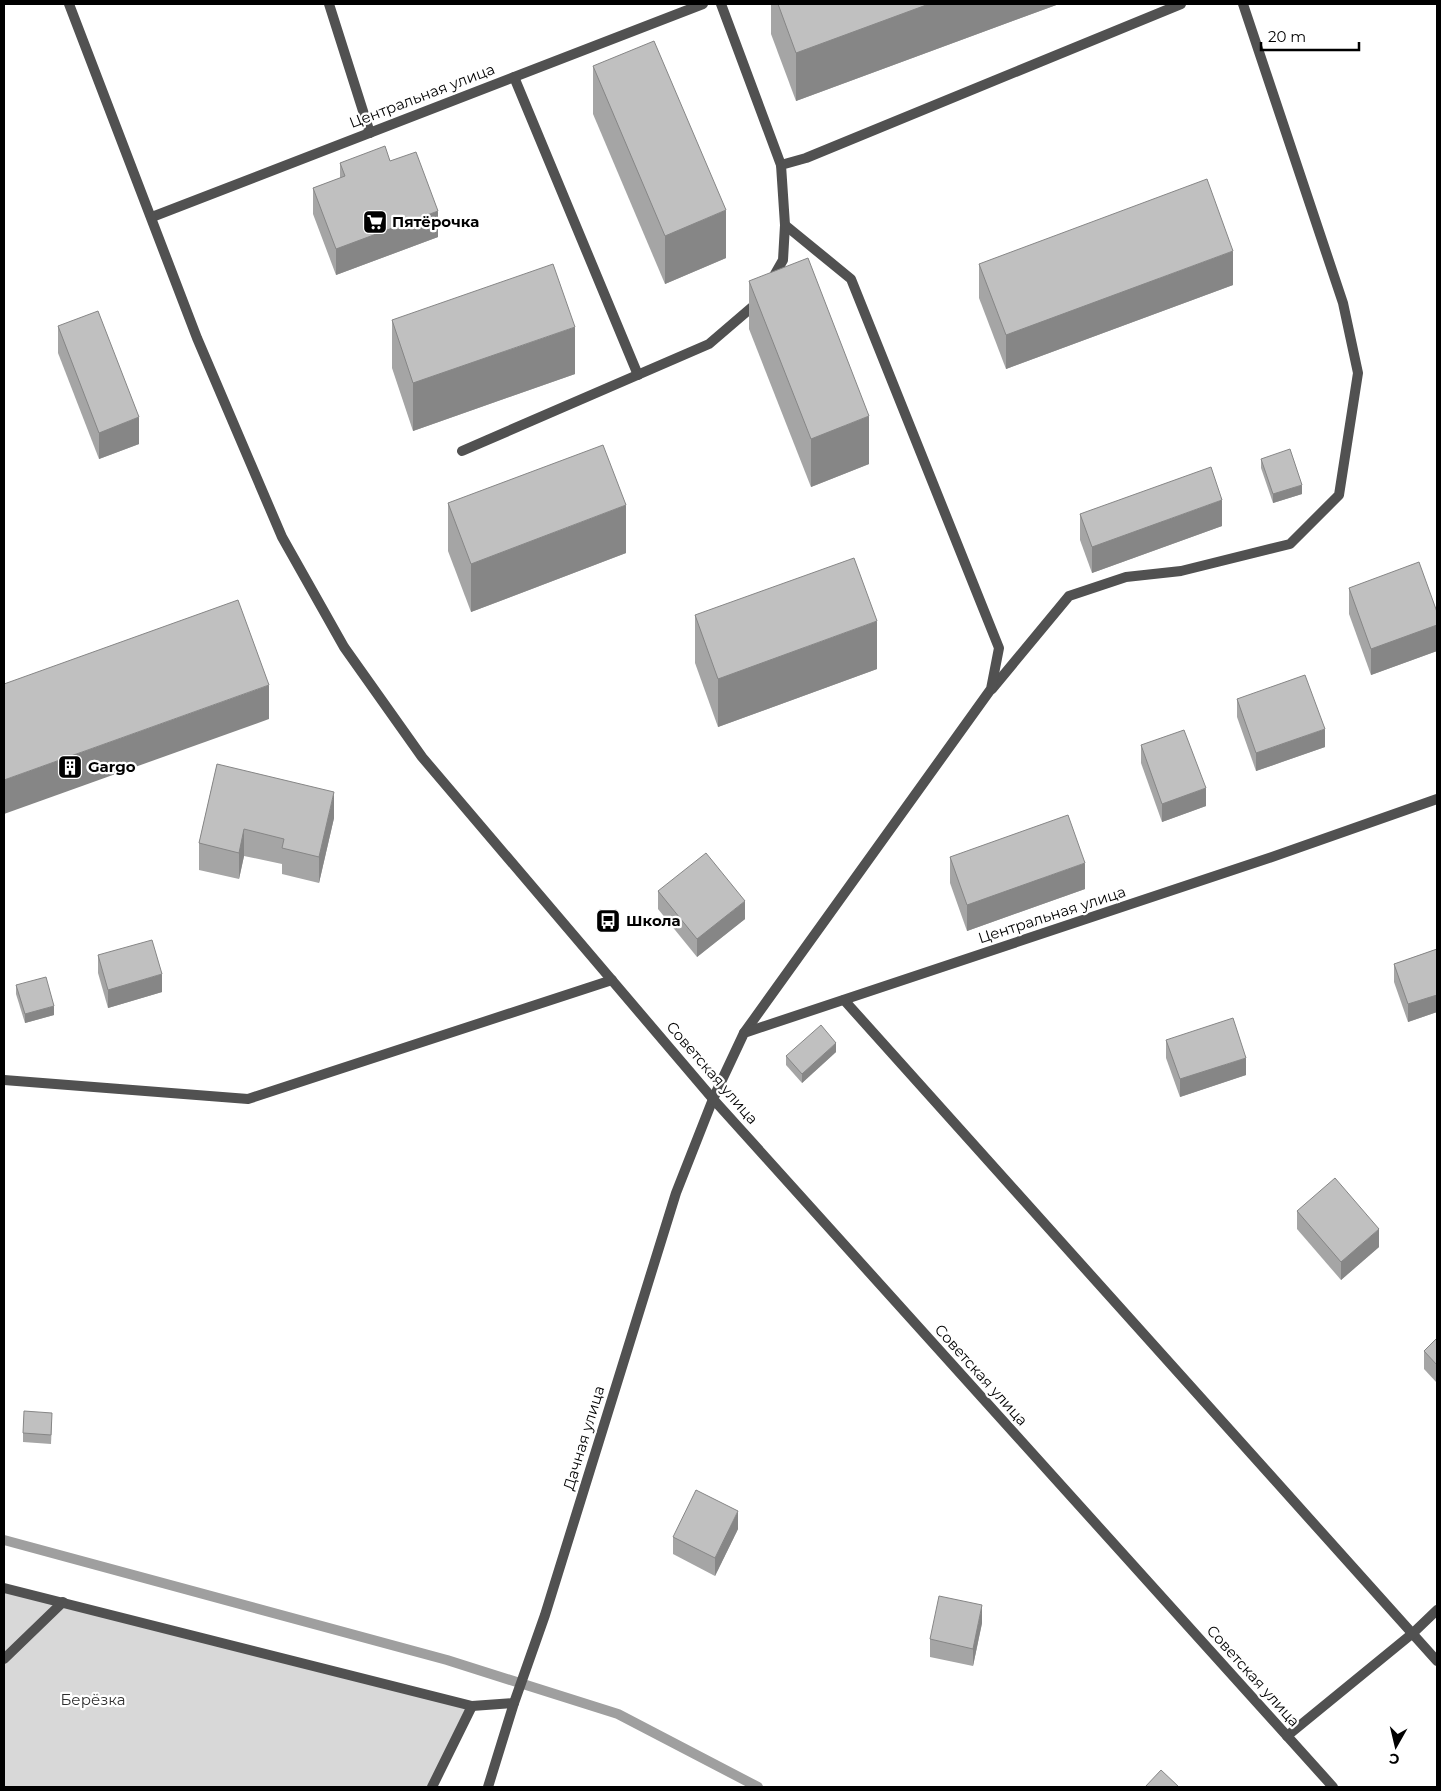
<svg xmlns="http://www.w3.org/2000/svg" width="1441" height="1791" viewBox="0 0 1441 1791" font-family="Montserrat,sans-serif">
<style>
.green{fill:#d8d8d8}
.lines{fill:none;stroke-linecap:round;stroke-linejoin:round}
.stream{stroke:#9f9f9f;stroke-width:10}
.service{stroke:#515151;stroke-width:10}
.minor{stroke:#515151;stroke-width:10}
.tertiary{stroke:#515151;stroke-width:10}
.wall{fill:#a5a5a5}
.shaded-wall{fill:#868686}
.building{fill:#c0c0c0;stroke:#868686}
.labels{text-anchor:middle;stroke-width:4.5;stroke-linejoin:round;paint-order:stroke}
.street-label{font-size:15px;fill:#000;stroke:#fff}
.poi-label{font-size:15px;font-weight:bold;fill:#000;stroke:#fff;text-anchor:start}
.park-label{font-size:15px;fill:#2f2f2f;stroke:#fff}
</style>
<rect width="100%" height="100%" fill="#fff"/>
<path class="green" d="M 4,1588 L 472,1706 L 432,1787 L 4,1787 Z"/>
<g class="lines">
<path class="stream" d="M 4,1540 L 447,1660 L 618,1714 L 758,1787"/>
<g class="service">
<path d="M 329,4 L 370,133"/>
<path d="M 721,4 L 781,165"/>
<path d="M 514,77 L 638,375"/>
<path d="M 771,281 L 783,260 L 785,225 L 781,165 L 806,158 L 1181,4"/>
<path d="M 462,451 L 709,344 L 758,302"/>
<path d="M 992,689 L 1069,596 L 1126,577 L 1181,571 L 1290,544 L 1339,495 L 1358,373 L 1343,303 L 1243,4"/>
<path d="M 744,1033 L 991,689 L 999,648 L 851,279 L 785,225"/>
<path d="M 4,1080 L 248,1099 L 612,980"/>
</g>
<g class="minor">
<path d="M 152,217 L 703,4"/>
<path d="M 844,1000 L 1437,1661"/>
<path d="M 4,1588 L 472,1706 L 514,1703"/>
<path d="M 4,1659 L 63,1602"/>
<path d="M 1287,1736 L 1413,1633 L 1437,1610"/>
<path d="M 432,1787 L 472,1706"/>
<path d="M 488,1787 L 514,1703 L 545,1615 L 676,1193 L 713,1099 L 744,1033 L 1272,857 L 1437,799"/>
</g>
<path class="tertiary" d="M 69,4 L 197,338 L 282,537 L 344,647 L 422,757 L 713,1099 L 1333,1787"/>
</g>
<g class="wall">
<path d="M 771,4 L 1059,4 L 796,101 L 771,34 Z"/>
<path d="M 593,66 L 726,258 L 665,284 L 593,114 Z"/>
<path d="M 390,161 L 438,237 L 336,275 L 313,214 L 313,188 L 340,178 L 340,163 Z"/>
<path d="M 979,264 L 1233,285 L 1006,369 L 979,298 Z"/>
<path d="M 749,281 L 869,464 L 811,487 L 749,329 Z"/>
<path d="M 392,320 L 575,374 L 413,431 L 392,368 Z"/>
<path d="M 58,326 L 139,444 L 99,459 L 58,353 Z"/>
<path d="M 1261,459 L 1302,494 L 1273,503 L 1261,468 Z"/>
<path d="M 448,503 L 626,553 L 471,612 L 448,551 Z"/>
<path d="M 1080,514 L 1222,526 L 1092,573 L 1080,540 Z"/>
<path d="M 1349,588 L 1437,612 L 1437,651 L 1371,675 L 1349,614 Z"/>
<path d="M 695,615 L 877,669 L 718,727 L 695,663 Z"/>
<path d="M 1237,699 L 1325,747 L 1256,771 L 1237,717 Z"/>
<path d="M 1141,745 L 1206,806 L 1162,822 L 1141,763 Z"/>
<path d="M 217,764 L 334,818 L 319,883 L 282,874 L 282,864 L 244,856 L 239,879 L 199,870 L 199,843 Z"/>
<path d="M 950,857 L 1085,889 L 967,931 L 950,883 Z"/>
<path d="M 658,891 L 745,919 L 697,957 L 658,909 Z"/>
<path d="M 1437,949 L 1437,1012 L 1408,1022 L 1394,982 L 1394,964 Z"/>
<path d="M 98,955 L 162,992 L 108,1008 L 98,973 Z"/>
<path d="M 16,985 L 54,1015 L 25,1023 L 16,994 Z"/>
<path d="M 1166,1040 L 1246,1075 L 1180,1097 L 1166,1058 Z"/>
<path d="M 836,1052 L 802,1083 L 786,1065 L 786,1056 Z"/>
<path d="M 1297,1211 L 1379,1247 L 1341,1280 L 1297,1229 Z"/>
<path d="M 1437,1338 L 1437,1383 L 1424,1369 L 1424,1351 Z"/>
<path d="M 52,1422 L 51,1444 L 23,1442 L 23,1433 Z"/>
<path d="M 738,1529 L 715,1576 L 673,1554 L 673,1537 Z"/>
<path d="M 982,1623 L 973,1666 L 930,1657 L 930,1639 Z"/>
</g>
<g class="shaded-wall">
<path d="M 929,4 L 1059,4 L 796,101 L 796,53 Z"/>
<path d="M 726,210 L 726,258 L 665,284 L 665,236 Z"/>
<path d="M 438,211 L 438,237 L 336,275 L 336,249 Z"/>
<path d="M 1233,251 L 1233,285 L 1006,369 L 1006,335 Z"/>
<path d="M 575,327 L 575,374 L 413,431 L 413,383 Z"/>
<path d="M 869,416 L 869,464 L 811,487 L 811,439 Z"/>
<path d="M 139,417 L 139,444 L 99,459 L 99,433 Z"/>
<path d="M 1302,485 L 1302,494 L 1273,503 L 1273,494 Z"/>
<path d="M 1222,500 L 1222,526 L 1092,573 L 1092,547 Z"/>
<path d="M 626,505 L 626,553 L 471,612 L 471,564 Z"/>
<path d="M 877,621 L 877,669 L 718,727 L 718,679 Z"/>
<path d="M 1437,625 L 1437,651 L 1371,675 L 1371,649 Z"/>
<path d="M 269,685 L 269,719 L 4,814 L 4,780 Z"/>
<path d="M 1325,729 L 1325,747 L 1256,771 L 1256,753 Z"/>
<path d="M 1206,788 L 1206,806 L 1162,822 L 1162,804 Z"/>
<path d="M 334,792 L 334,818 L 319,883 L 319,857 Z"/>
<path d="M 244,829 L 244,856 L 239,879 L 239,853 Z"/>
<path d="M 1085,863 L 1085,889 L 967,931 L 967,905 Z"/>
<path d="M 745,901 L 745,919 L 697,957 L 697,939 Z"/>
<path d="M 162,974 L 162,992 L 108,1008 L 108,990 Z"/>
<path d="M 1437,995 L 1437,1012 L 1408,1022 L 1408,1004 Z"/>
<path d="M 54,1006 L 54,1015 L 25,1023 L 25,1014 Z"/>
<path d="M 836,1043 L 836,1052 L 802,1083 L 802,1074 Z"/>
<path d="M 1246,1058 L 1246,1075 L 1180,1097 L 1180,1079 Z"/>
<path d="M 1379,1229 L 1379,1247 L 1341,1280 L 1341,1262 Z"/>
<path d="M 738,1511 L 738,1529 L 715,1576 L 715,1558 Z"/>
<path d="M 982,1605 L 982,1623 L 973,1666 L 973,1649 Z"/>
</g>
<g class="building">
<path d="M 778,4 L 929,4 L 796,53 Z"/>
<path d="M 654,41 L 726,210 L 665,236 L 593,66 Z"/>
<path d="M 385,146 L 390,161 L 416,152 L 438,211 L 336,249 L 313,188 L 345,176 L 340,163 Z"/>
<path d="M 1207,179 L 1233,251 L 1006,335 L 979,264 Z"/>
<path d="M 808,258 L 869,416 L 811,439 L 749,281 Z"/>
<path d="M 553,264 L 575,327 L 413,383 L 392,320 Z"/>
<path d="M 98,311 L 139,417 L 99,433 L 58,326 Z"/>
<path d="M 603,445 L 626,505 L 471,564 L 448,503 Z"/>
<path d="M 1290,449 L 1302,485 L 1273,494 L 1261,459 Z"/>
<path d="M 1211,467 L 1222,500 L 1092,547 L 1080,514 Z"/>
<path d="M 854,558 L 877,621 L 718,679 L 695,615 Z"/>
<path d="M 1419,562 L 1437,612 L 1437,625 L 1371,649 L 1349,588 Z"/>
<path d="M 238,600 L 269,685 L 4,780 L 4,684 Z"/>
<path d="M 1305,675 L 1325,729 L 1256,753 L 1237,699 Z"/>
<path d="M 1184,730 L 1206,788 L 1162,804 L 1141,745 Z"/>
<path d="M 217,764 L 334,792 L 319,857 L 282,848 L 284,839 L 244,829 L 239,853 L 199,843 Z"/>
<path d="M 1068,815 L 1085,863 L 967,905 L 950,857 Z"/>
<path d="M 706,853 L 745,901 L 697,939 L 658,891 Z"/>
<path d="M 152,940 L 162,974 L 108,990 L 98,955 Z"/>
<path d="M 1437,949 L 1437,995 L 1408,1004 L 1394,964 Z"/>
<path d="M 46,977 L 54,1006 L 25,1014 L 16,985 Z"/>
<path d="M 1233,1018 L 1246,1058 L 1180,1079 L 1166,1040 Z"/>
<path d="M 821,1025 L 836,1043 L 802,1074 L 786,1056 Z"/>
<path d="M 1335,1178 L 1379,1229 L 1341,1262 L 1297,1211 Z"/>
<path d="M 1437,1338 L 1437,1365 L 1424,1351 Z"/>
<path d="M 24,1411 L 52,1413 L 51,1435 L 23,1433 Z"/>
<path d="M 696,1490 L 738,1511 L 715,1558 L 673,1537 Z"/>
<path d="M 939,1596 L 982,1605 L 973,1649 L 930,1639 Z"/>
<path d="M 1161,1770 L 1179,1787 L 1145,1787 Z"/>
</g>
<defs>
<symbol id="supermarket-square" viewBox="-11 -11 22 22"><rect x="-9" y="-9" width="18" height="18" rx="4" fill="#000" stroke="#fff"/><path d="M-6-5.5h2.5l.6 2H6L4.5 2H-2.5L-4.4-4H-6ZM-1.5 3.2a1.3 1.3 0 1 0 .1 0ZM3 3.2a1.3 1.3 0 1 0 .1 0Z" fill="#fff"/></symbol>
<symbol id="building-square" viewBox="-11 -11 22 22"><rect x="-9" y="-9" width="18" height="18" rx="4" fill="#000" stroke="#fff"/><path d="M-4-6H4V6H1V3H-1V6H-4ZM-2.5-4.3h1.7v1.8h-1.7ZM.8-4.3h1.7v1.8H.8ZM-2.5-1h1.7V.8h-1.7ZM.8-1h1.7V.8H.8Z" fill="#fff"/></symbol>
<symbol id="bus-square" viewBox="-11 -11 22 22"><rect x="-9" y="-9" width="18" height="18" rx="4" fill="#000" stroke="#fff"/><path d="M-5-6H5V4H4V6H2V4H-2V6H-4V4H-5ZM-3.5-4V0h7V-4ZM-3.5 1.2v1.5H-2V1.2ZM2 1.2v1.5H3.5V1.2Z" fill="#fff"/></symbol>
</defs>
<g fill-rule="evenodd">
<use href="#supermarket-square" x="361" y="208" width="28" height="28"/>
<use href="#building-square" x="56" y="753" width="28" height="28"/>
<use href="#bus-square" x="594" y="907" width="28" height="28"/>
</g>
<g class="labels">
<g class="street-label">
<text transform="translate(422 96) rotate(-21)" y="5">Центральная улица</text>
<text transform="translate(1052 915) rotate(-18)" y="5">Центральная улица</text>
<text transform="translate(712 1073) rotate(49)" y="5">Советская улица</text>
<text transform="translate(981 1375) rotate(48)" y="5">Советская улица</text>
<text transform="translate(584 1438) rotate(-73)" y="5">Дачная улица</text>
<text transform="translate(1253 1676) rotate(48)" y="5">Советская улица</text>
</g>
<g class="poi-label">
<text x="392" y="227">Пятёрочка</text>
<text x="88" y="772">Gargo</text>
<text x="626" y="926">Школа</text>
</g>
<g class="park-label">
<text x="93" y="1705">Берёзка</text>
</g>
</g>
<rect width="1441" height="1791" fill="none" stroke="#000000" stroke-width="10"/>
<g transform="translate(1396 1746) rotate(188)" stroke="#ffffff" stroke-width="4" paint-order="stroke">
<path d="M0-4L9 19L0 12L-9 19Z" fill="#000000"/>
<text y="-8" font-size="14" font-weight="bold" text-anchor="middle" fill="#000000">С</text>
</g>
<path d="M1261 42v8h98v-8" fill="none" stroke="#000000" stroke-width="2.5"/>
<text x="1268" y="42" font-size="15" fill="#000000" stroke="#ffffff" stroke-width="4" paint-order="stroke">20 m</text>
</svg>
